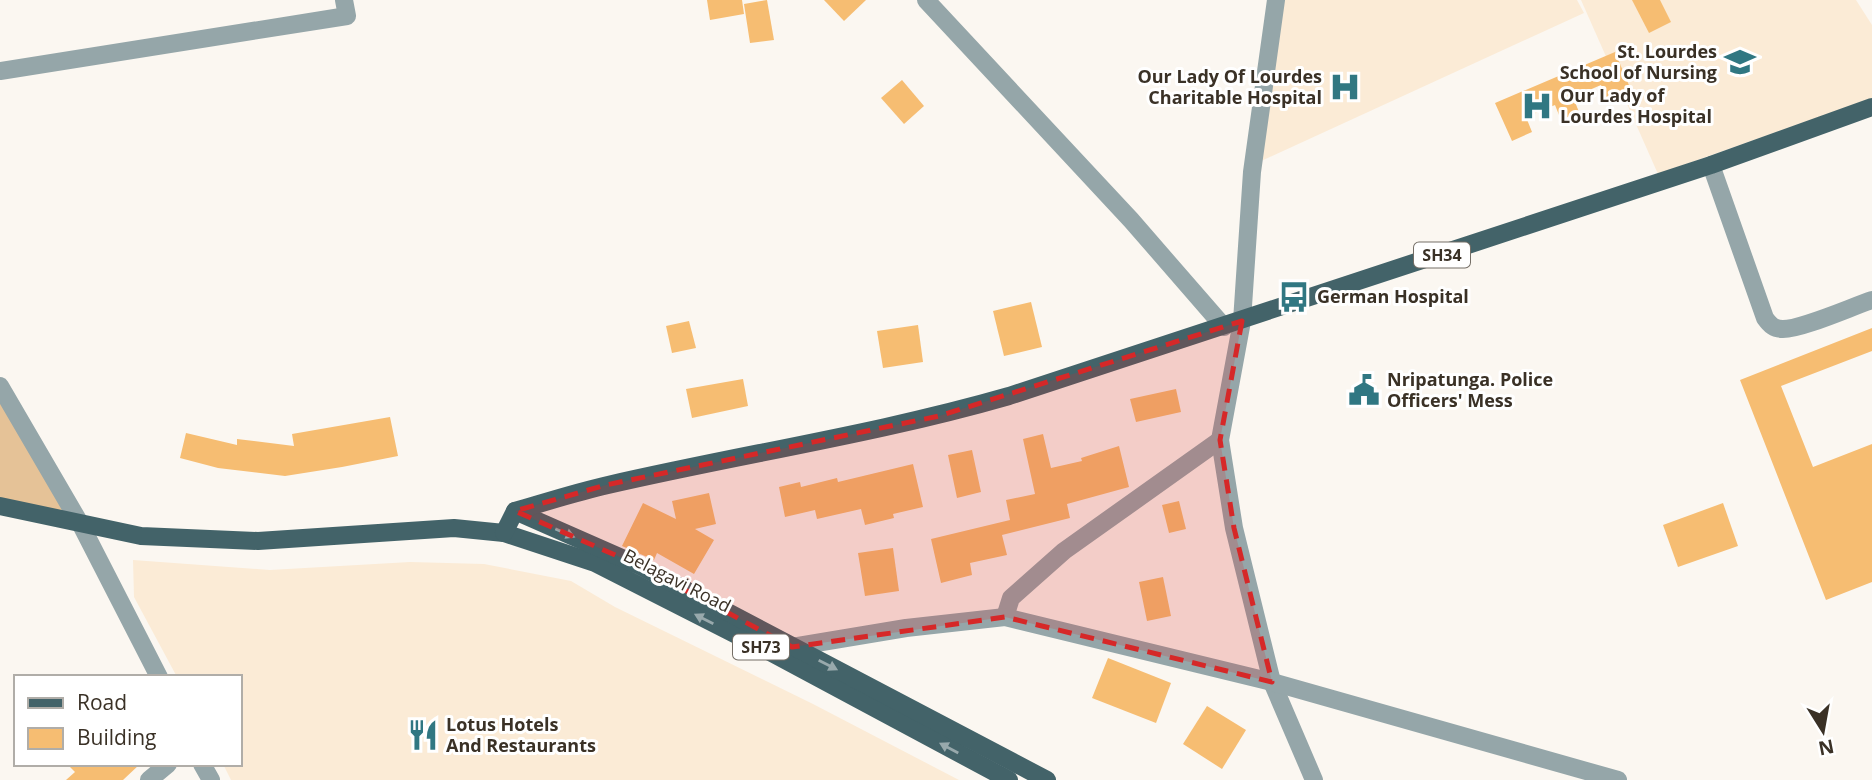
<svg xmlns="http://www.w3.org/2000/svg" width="1872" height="780" viewBox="0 0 1872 780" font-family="'Open Sans',sans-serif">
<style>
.built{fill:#fbebd6}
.green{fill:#e5c297}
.building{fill:#f6bd72}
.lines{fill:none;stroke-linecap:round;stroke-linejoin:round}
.minor{stroke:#95a6a9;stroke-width:18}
.major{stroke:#436369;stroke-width:18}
.oneway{fill:#98a9ac}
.marked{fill:#d62828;fill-opacity:0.2;stroke:#d62828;stroke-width:5;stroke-dasharray:14 9;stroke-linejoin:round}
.labels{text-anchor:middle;stroke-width:6;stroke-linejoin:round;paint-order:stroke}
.shield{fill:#fff;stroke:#756f67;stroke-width:2}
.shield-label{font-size:16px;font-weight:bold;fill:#3a3126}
.poi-label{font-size:18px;font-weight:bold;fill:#3a3126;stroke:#fff;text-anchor:start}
.street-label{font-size:18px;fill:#3a3126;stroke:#fff}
</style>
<rect width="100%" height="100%" fill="#fbf7f1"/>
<g class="built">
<path d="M 1280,0 L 1577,0 L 1584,13 L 1259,162 Z"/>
<path d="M 1581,0 L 1856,0 L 1872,25 L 1872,98 L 1658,174 Z"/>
<path d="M 133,560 L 270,570 L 410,562 L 484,564 L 571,581 L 615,607 L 813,704 L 959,780 L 231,780 L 223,764 L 240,764 L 240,677 L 177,677 L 134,597 Z"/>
</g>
<path class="green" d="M 0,385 L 81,525 L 0,507 Z"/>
<g class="building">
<path d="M 707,0 L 742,0 L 744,14 L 710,20 Z"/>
<path d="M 767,0 L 774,40 L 750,43 L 744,4 Z"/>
<path d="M 824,0 L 866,0 L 844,21 Z"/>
<path d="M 1632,0 L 1660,0 L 1671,22 L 1649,33 Z"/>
<path d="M 1615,52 L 1631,90 L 1607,100 L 1601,85 L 1573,97 L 1579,112 L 1561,120 L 1555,105 L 1526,117 L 1532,132 L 1512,141 L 1495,103 Z"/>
<path d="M 902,80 L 924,106 L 904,124 L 881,98 Z"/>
<path d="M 1031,302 L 1042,347 L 1004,356 L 993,311 Z"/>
<path d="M 689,321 L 696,348 L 672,353 L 666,326 Z"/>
<path d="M 918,325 L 923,362 L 883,368 L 877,331 Z"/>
<path d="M 1872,328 L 1872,351 L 1781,386 L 1813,467 L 1872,444 L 1872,582 L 1826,600 L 1740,380 Z"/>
<path d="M 743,379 L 748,406 L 692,418 L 686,389 Z"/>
<path d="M 1176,389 L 1181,412 L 1136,422 L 1130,399 Z"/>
<path d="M 390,417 L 398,456 L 342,467 L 285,476 L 218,468 L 180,458 L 186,433 L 237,445 L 237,439 L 294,446 L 292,434 Z"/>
<path d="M 1043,434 L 1051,468 L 1082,461 L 1081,458 L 1119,446 L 1129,487 L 1067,504 L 1070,518 L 1002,535 L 1007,555 L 970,563 L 972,575 L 941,583 L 931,539 L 1010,520 L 1006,500 L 1035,494 L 1023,439 Z"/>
<path d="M 972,450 L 981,492 L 957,498 L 948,455 Z"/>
<path d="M 913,464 L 923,507 L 893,514 L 894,518 L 865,525 L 861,509 L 817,519 L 815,510 L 785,517 L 779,487 L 800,482 L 801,487 L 837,478 L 838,482 Z"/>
<path d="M 709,493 L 716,524 L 695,529 L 714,540 L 694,574 L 657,553 L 654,560 L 622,546 L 643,503 L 676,519 L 672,501 Z"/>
<path d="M 1179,501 L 1186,529 L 1169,533 L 1162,505 Z"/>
<path d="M 1723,503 L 1738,546 L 1678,567 L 1663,525 Z"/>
<path d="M 893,548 L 899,591 L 865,596 L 858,553 Z"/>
<path d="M 1163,577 L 1171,616 L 1147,621 L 1139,582 Z"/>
<path d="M 1108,658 L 1171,683 L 1156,723 L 1092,698 Z"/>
<path d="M 1207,706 L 1246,730 L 1222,769 L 1183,744 Z"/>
<path d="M 67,764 L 140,764 L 123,780 L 66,780 L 75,772 Z"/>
</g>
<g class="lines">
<g class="minor">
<path d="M 926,0 L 1131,220 L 1224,327"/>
<path d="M 1276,0 L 1252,172 L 1242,321 L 1220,440 L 1234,528 L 1272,682 L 1314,780"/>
<path d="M 0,71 L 347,16 L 344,0"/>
<path d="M 1711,165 L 1765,318 C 1770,325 1774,329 1783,329 C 1802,329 1851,307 1872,300"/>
<path d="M 0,386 L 81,525 L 159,677"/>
<path d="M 1005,617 L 1011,598 L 1064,551 L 1220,440"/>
<path d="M 792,647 L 906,628 L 1005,617 L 1272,682 L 1618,780"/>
<path d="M 202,764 L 211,780"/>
<path d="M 149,780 L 168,764"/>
</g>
<g class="major">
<path d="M 0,506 L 141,536 L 258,541 L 454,528 L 504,533 L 595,563 L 770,652 L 1009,780"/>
<path d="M 515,511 L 640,566 L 1047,780"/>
<path d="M 504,533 L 515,511 C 546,502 577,492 608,485 C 742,454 877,434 1009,396 L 1711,165 L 1872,107"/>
</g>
</g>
<defs><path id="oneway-solid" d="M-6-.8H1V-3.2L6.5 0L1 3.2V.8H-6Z" transform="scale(1.75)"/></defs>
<g class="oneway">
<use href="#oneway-solid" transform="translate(565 533) rotate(23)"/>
<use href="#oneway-solid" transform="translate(704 619) rotate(-153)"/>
<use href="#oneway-solid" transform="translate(828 665) rotate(27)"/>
<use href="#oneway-solid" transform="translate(949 748) rotate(-152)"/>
</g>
<path class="marked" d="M 1242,321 L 1220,440 L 1234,528 L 1272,682 L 1005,617 L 792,647 L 640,566 L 515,511 L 606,485 L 939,416 Z"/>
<defs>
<symbol id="university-bare" viewBox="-9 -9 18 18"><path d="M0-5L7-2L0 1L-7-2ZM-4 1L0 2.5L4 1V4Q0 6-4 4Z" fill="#307782" stroke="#fff" stroke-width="2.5" paint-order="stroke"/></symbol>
<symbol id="hospital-bare" viewBox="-9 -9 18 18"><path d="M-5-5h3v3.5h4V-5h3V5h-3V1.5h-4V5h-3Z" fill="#307782" stroke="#fff" stroke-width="2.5" paint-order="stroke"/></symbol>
<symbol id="bus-bare" viewBox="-9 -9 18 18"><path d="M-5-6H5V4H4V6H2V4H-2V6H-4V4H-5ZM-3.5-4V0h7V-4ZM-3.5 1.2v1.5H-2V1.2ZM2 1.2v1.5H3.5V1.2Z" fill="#307782" stroke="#fff" stroke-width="2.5" paint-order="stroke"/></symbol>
<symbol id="civic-bare" viewBox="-9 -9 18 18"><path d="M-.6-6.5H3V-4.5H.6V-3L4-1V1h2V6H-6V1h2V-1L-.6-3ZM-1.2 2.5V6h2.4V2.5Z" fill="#307782" stroke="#fff" stroke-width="2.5" paint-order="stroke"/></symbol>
<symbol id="restaurant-bare" viewBox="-9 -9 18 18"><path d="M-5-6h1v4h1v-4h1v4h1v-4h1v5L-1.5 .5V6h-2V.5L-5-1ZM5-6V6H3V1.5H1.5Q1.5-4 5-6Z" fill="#307782" stroke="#fff" stroke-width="2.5" paint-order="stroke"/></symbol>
</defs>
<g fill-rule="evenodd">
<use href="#university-bare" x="1718" y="40" width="44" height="44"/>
<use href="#hospital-bare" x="1323" y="65" width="44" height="44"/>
<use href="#hospital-bare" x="1515" y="84" width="44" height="44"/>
<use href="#bus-bare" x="1272" y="275" width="44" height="44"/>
<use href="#civic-bare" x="1342" y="368" width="44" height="44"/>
<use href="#restaurant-bare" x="401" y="713" width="44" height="44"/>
</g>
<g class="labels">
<g class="shield">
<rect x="1414" y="242.5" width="56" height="25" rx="5"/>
<rect x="733" y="634.5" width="56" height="25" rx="5"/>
</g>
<g class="shield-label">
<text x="1442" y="261">SH34</text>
<text x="761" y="653">SH73</text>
</g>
<g class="poi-label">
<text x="1717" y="58" text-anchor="end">St. Lourdes<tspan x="1717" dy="21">School of Nursing</tspan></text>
<text x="1322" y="83" text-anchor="end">Our Lady Of Lourdes<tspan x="1322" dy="21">Charitable Hospital</tspan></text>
<text x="1560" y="102">Our Lady of<tspan x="1560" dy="21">Lourdes Hospital</tspan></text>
<text x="1317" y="303">German Hospital</text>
<text x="1387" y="386">Nripatunga. Police<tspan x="1387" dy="21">Officers' Mess</tspan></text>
<text x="446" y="731">Lotus Hotels<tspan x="446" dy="21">And Restaurants</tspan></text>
</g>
<g class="street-label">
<text transform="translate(677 581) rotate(27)" y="6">Belagavi Road</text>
</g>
</g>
<rect x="14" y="675" width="228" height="91" fill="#ffffff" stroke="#b0ada8" stroke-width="2"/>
<rect x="28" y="698" width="35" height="10" fill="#436369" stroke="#b0ada8" stroke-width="2"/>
<text x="77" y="710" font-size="21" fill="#3a3126">Road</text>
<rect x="28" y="728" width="35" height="21" fill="#f6bd72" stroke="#b0ada8" stroke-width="2"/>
<text x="77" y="745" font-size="21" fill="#3a3126">Building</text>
<g transform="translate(1823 731) rotate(169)" stroke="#ffffff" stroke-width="5" paint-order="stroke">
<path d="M0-5L12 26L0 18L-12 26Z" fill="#3a3126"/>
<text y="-10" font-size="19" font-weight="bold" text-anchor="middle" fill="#3a3126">N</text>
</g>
</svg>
